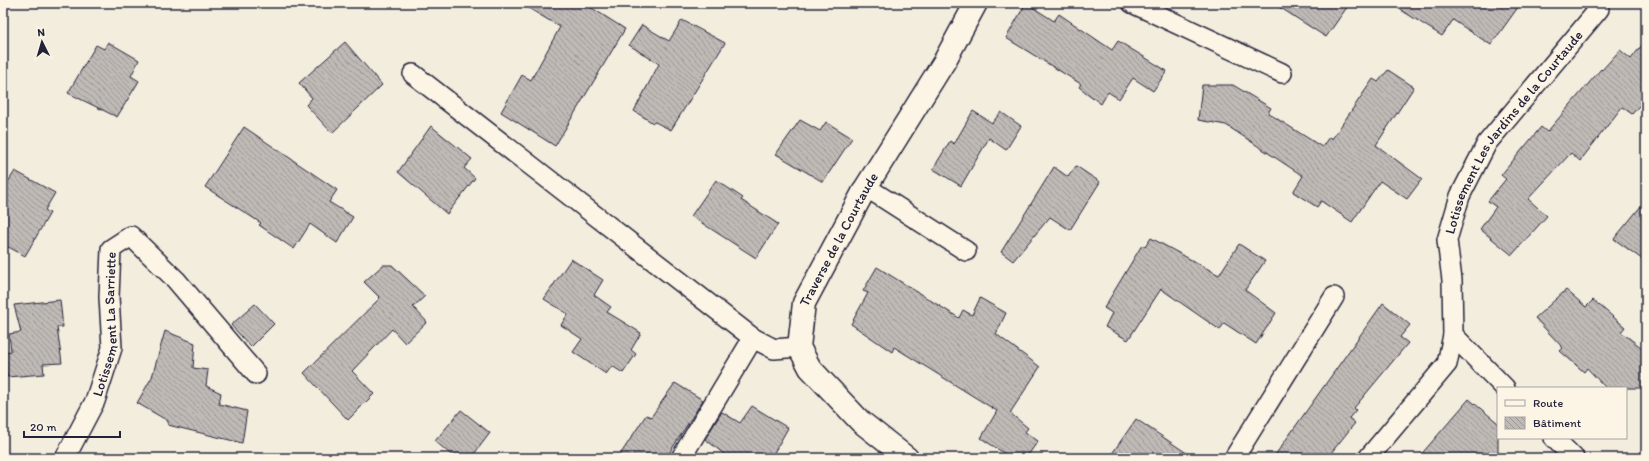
<svg xmlns="http://www.w3.org/2000/svg" width="1649" height="461" viewBox="0 0 1649 461" font-family="Itim,sans-serif">
<style>
.building{fill:url(#building-back-hatch);stroke:#22223b}
.lines{fill:none;stroke-linecap:round;stroke-linejoin:round}
.service-casing{stroke:#22223b;stroke-width:22}
.minor-casing{stroke:#22223b;stroke-width:25}
.service{stroke:#fcf5e5;stroke-width:19}
.minor{stroke:#fcf5e5;stroke-width:22}
.labels{text-anchor:middle;stroke-width:3;stroke-linejoin:round;paint-order:stroke}
.street-label{font-size:14px;fill:#22223b;stroke:#fcf5e5}
</style>
<defs>
<pattern id="building-back-hatch" width="6" height="6" patternUnits="userSpaceOnUse"><rect width="6" height="6" fill="#bfbab6"/><path d="M-1 5l2 2M0 0l6 6M5-1l2 2" fill="none" stroke="#9b9795"/></pattern>
</defs>
<rect width="100%" height="100%" fill="#f3edde"/>
<filter id="ink" filterUnits="userSpaceOnUse"><feTurbulence type="fractalNoise" baseFrequency=".025" numOctaves="2"/><feDisplacementMap in="SourceGraphic" scale="8" xChannelSelector="R" yChannelSelector="G"/><feConvolveMatrix kernelMatrix="1 2 1 2 8 2 1 2 1" color-interpolation-filters="sRGB"/></filter>
<g filter="url(#ink)">
<g class="building">
<path d="M 520,3 L 584,3 L 625,29 L 555,146 L 501,112 L 522,75 L 531,80 L 560,27 Z"/>
<path d="M 1026,3 L 1054,21 L 1059,14 L 1112,50 L 1118,41 L 1167,71 L 1153,91 L 1133,78 L 1119,99 L 1108,92 L 1101,104 L 1079,87 L 1081,84 L 1006,38 Z"/>
<path d="M 1273,3 L 1350,3 L 1326,37 Z"/>
<path d="M 1390,3 L 1521,3 L 1491,45 L 1453,20 L 1442,36 Z"/>
<path d="M 682,20 L 725,43 L 671,130 L 655,122 L 653,123 L 634,111 L 659,64 L 629,45 L 642,25 L 669,41 Z"/>
<path d="M 1646,40 L 1646,98 L 1632,114 L 1622,107 L 1580,161 L 1571,153 L 1528,199 L 1547,216 L 1512,255 L 1480,229 L 1496,207 L 1488,201 L 1506,179 L 1501,175 L 1541,127 L 1547,132 L 1601,69 L 1602,70 L 1620,50 L 1631,59 Z"/>
<path d="M 108,42 L 139,60 L 131,76 L 139,81 L 117,117 L 68,93 L 96,45 L 104,49 Z"/>
<path d="M 345,42 L 382,85 L 332,133 L 306,105 L 312,98 L 299,83 Z"/>
<path d="M 1388,70 L 1414,87 L 1376,145 L 1422,179 L 1407,199 L 1380,181 L 1352,222 L 1321,201 L 1317,207 L 1293,192 L 1303,176 L 1226,125 L 1198,120 L 1202,85 L 1233,85 L 1271,108 L 1268,113 L 1322,147 L 1329,137 L 1332,139 L 1373,79 L 1378,82 Z"/>
<path d="M 973,111 L 992,123 L 1001,112 L 1021,126 L 1006,150 L 989,138 L 961,186 L 933,169 L 950,141 L 954,144 Z"/>
<path d="M 800,120 L 820,131 L 826,122 L 852,138 L 823,182 L 776,154 Z"/>
<path d="M 431,126 L 472,159 L 464,168 L 475,178 L 447,214 L 398,172 Z"/>
<path d="M 244,127 L 337,190 L 329,202 L 353,217 L 337,243 L 310,224 L 294,249 L 259,225 L 261,223 L 205,187 Z"/>
<path d="M 1076,166 L 1100,182 L 1070,230 L 1050,217 L 1013,261 L 1001,252 L 1054,167 L 1068,177 Z"/>
<path d="M 15,171 L 55,193 L 45,210 L 50,213 L 25,256 L 3,244 L 3,190 Z"/>
<path d="M 716,180 L 743,198 L 741,200 L 778,224 L 756,258 L 691,216 Z"/>
<path d="M 1646,200 L 1646,262 L 1614,239 Z"/>
<path d="M 1151,238 L 1219,275 L 1239,244 L 1265,261 L 1245,290 L 1276,313 L 1256,344 L 1224,323 L 1220,330 L 1161,289 L 1128,340 L 1105,327 L 1112,313 L 1104,308 L 1142,245 L 1145,247 Z"/>
<path d="M 571,259 L 603,280 L 594,295 L 611,307 L 607,312 L 641,333 L 631,350 L 636,354 L 623,373 L 612,366 L 606,374 L 573,352 L 582,339 L 561,325 L 568,314 L 544,299 Z"/>
<path d="M 383,265 L 392,265 L 425,296 L 413,307 L 427,322 L 405,343 L 392,329 L 352,371 L 374,394 L 348,420 L 304,373 L 380,298 L 364,282 Z"/>
<path d="M 877,267 L 959,318 L 963,310 L 972,315 L 980,298 L 1006,313 L 996,334 L 1040,367 L 1010,413 L 1028,428 L 1025,432 L 1038,441 L 1026,458 L 1011,458 L 981,438 L 997,411 L 894,347 L 892,352 L 851,324 L 868,293 L 863,291 Z"/>
<path d="M 1566,290 L 1586,307 L 1593,300 L 1625,327 L 1621,332 L 1646,351 L 1646,388 L 1606,388 L 1587,368 L 1584,372 L 1560,351 L 1563,348 L 1535,318 Z"/>
<path d="M 60,300 L 63,327 L 57,327 L 62,363 L 43,364 L 44,374 L 7,377 L 5,352 L 11,351 L 9,334 L 21,332 L 14,305 Z"/>
<path d="M 1383,303 L 1410,325 L 1400,337 L 1408,343 L 1354,408 L 1356,410 L 1349,418 L 1355,423 L 1327,458 L 1273,458 Z"/>
<path d="M 255,304 L 274,324 L 251,347 L 231,325 Z"/>
<path d="M 165,331 L 195,343 L 193,368 L 208,370 L 206,386 L 221,393 L 219,404 L 247,411 L 242,443 L 168,425 L 168,421 L 137,403 L 152,377 Z"/>
<path d="M 675,383 L 703,400 L 666,458 L 618,458 L 646,415 L 651,417 Z"/>
<path d="M 1469,399 L 1498,423 L 1498,458 L 1418,458 Z"/>
<path d="M 752,406 L 788,428 L 771,458 L 729,458 L 705,439 L 722,412 L 740,423 Z"/>
<path d="M 461,410 L 490,433 L 471,458 L 455,458 L 435,441 Z"/>
<path d="M 1136,419 L 1194,458 L 1109,458 Z"/>
</g>
<g class="lines">
<defs>
<g id="service">
<path d="M 1132,3 L 1282,73"/>
<path d="M 413,74 L 753,338 L 774,349 L 799,347"/>
<path d="M 866,187 L 966,251"/>
<path d="M 1453,335 L 1505,388"/>
<path d="M 1554,438 L 1574,458"/>
<path id="s1" d="M 65,458 L 95,401 L 112,348 L 109,297 L 111,249 L 131,236 L 176,280 L 256,374"/>
<path d="M 681,458 L 753,338"/>
<path d="M 1234,458 L 1334,297"/>
<path id="s2" d="M 1368,458 L 1447,364 L 1453,335 L 1452,280 L 1447,240 L 1460,196 L 1487,143 L 1599,9 L 1594,3"/>
</g>
<g id="minor">
<path id="s3" d="M 907,458 L 860,421 L 810,368 L 799,347 L 804,303 L 866,187 L 944,62 L 976,3"/>
</g>
</defs>
<use href="#service" class="service-casing"/>
<use href="#minor" class="minor-casing"/>
<use href="#service" class="service"/>
<use href="#minor" class="minor"/>
</g>
</g>
<g class="labels">
<g class="street-label">
<text dy="5" stroke="none"><textPath href="#s2" startOffset="376">Lotissement Les Jardins de la Courtaude</textPath></text>
<text dy="5" stroke="none"><textPath href="#s3" startOffset="273">Traverse de la Courtaude</textPath></text>
<text dy="5" stroke="none"><textPath href="#s1" startOffset="143">Lotissement La Sarriette</textPath></text>
</g>
</g>
<rect width="1649" height="461" fill="none" stroke="#fcf5e5" stroke-width="16"/>
<rect x="8" y="8" width="1633" height="445" fill="none" stroke="#22223b" stroke-width="1.5" filter="url(#ink)"/>
<rect x="1497" y="387" width="130" height="52" fill="#fcf5e5" stroke="#a5a1a1"/>
<rect x="1505" y="400" width="20" height="6" fill="#fcf5e5" stroke="#a5a1a1"/>
<text x="1533" y="407" font-size="12" fill="#22223b">Route</text>
<rect x="1505" y="417" width="20" height="12" fill="url(#building-back-hatch)" stroke="#a5a1a1"/>
<text x="1533" y="427" font-size="12" fill="#22223b">Bâtiment</text>
<g transform="translate(42 42) rotate(355)" stroke="#fcf5e5" stroke-width="3" paint-order="stroke">
<path d="M0-3L7 15L0 10L-7 15Z" fill="#22223b"/>
<text y="-6" font-size="11" font-weight="bold" text-anchor="middle" fill="#22223b">N</text>
</g>
<path d="M24 431v6h96v-6" fill="none" stroke="#22223b" stroke-width="2"/>
<text x="30" y="431" font-size="12" fill="#22223b" stroke="#fcf5e5" stroke-width="3" paint-order="stroke">20 m</text>
</svg>
